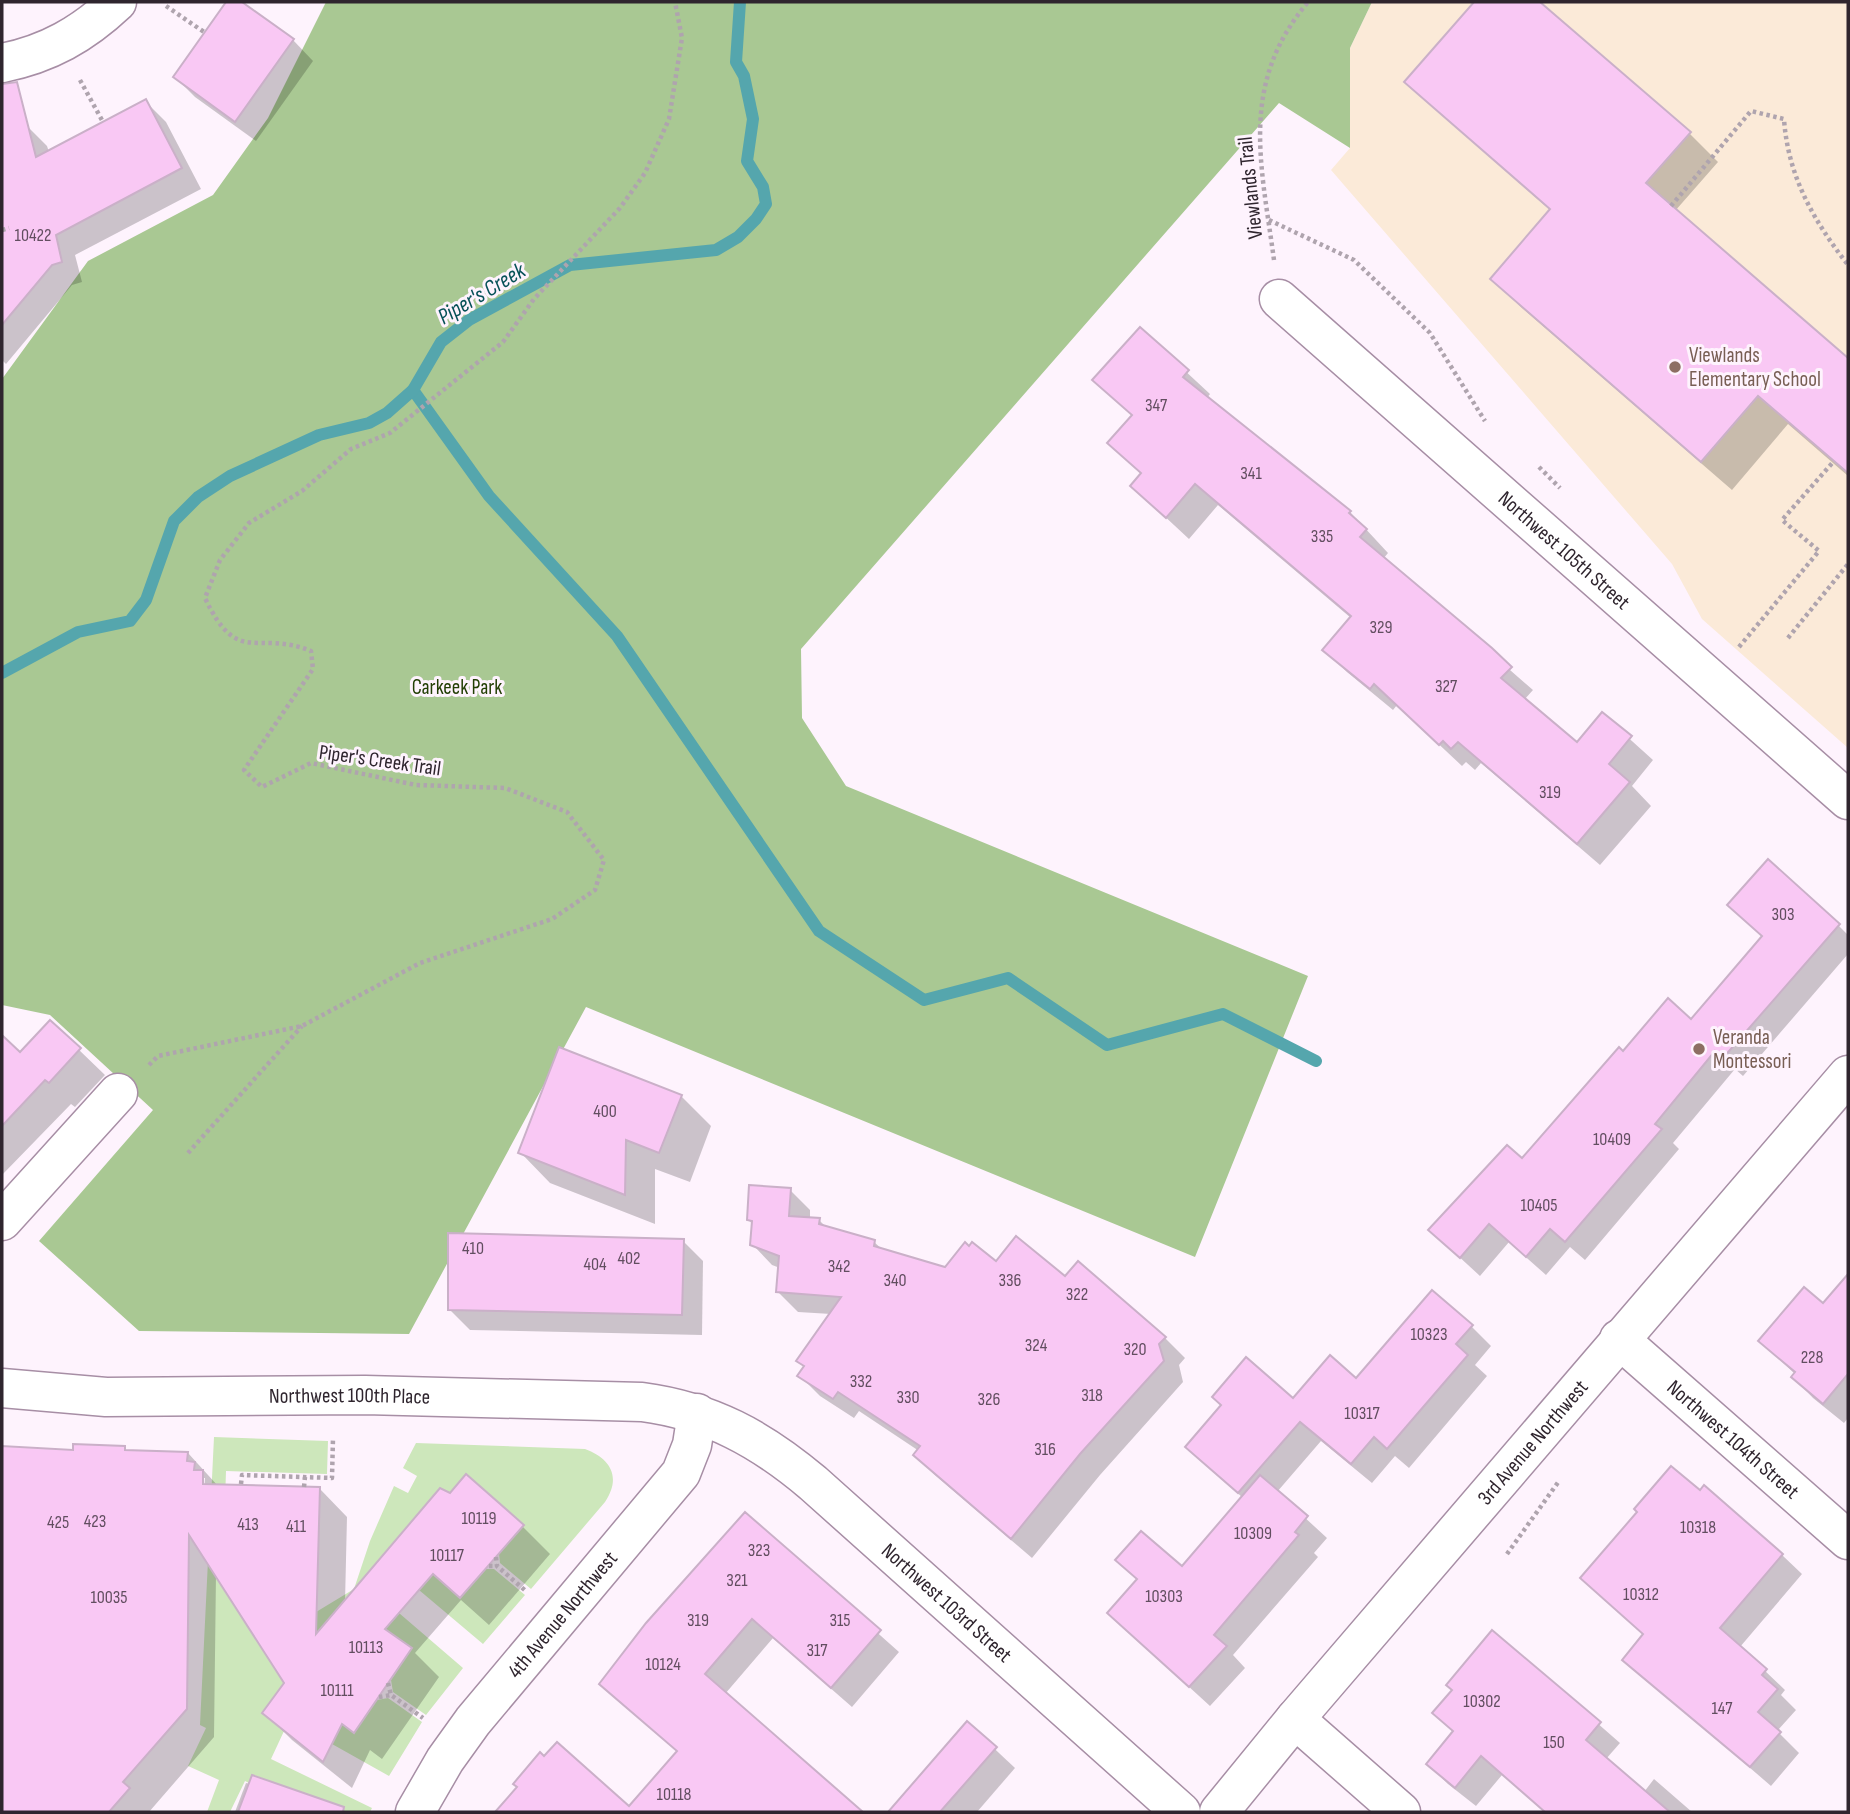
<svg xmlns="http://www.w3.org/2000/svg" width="1850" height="1814" viewBox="0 0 1850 1814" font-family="'Sofia Sans Condensed',sans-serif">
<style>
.education{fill:#fbead8}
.green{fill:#cde7bb}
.forest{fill:#a9c893}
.shadow{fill:#0003;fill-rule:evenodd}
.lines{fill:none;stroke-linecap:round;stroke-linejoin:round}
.stream{stroke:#55a6ad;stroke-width:12}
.building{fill:#f9c8f4;stroke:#cab0c8;stroke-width:2}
.minor-casing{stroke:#a78ea5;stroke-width:41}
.major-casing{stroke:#a78ea5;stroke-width:41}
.path{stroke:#afa4ae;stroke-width:4.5;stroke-dasharray:3.5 3.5;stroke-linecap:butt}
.minor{stroke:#fff;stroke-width:38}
.major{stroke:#fff;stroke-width:38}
.education-dot{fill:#8d6e63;stroke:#fef3fd;stroke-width:2.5}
.labels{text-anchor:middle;stroke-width:6;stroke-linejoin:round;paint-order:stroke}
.number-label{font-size:18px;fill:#624e60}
.street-label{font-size:21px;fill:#2f252e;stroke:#fef3fd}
.education-label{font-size:21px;fill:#785e54;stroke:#fef3fd;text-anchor:start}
.park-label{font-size:21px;fill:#233f05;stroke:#fef3fd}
.water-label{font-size:23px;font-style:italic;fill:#075258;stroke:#fef3fd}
</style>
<rect width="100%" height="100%" fill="#fef3fd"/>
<path class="education" d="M 1372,2 L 1848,2 L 1848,748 L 1702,619 L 1672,564 L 1331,170 L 1350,148 L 1350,48 Z"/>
<path class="green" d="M 214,1437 L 328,1441 L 327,1474 L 226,1471 L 223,1562 L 260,1646 L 354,1589 L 370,1541 L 394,1486 L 408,1493 L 417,1476 L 403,1468 L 416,1443 L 585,1449 C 610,1458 622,1477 605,1502 L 531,1589 L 500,1563 L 499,1554 L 523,1525 L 403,1548 L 460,1598 L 486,1569 L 494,1569 L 525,1595 L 483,1644 L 419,1590 L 392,1621 L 399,1613 L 463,1668 L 426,1715 L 393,1692 L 391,1680 L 412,1648 L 350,1605 L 291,1689 L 354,1733 L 377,1700 L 388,1698 L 422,1722 L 389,1776 L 332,1744 L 335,1736 L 291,1716 L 271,1759 L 372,1808 L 370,1812 L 317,1812 L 321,1799 L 253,1775 L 249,1783 L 245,1781 L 230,1812 L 207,1812 L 219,1780 L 188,1766 L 206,1728 L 200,1725 Z"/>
<path class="forest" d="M 326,2 L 1372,2 L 1350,48 L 1350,148 L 1279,103 L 801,649 L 802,718 L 846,786 L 1308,976 L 1195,1257 L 586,1007 L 409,1334 L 139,1331 L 39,1241 L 153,1110 L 50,1015 L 2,1005 L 2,379 L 88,261 L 213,195 L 268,118 Z"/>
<g class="shadow">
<path d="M 228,2 L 239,2 L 293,40 L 313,61 L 256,141 L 195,97 L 175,77 Z"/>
<path d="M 1476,2 L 1538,2 L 1689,133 L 1718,162 L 1675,211 L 1848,361 L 1848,476 L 1788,424 L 1732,490 L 1522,308 L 1492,279 L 1551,211 L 1406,82 Z"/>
<path d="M 146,102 L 166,122 L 201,189 L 75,255 L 82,282 L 72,285 L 6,364 L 2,360 L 2,132 L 27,126 L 47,146 L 49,152 Z"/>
<path d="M 1140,329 L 1210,394 L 1207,398 L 1350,512 L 1388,553 L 1383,559 L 1533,690 L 1524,700 L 1577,744 L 1602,714 L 1653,760 L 1632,786 L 1651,806 L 1600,865 L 1481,763 L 1475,770 L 1466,762 L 1462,766 L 1397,705 L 1393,710 L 1347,672 L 1325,650 L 1351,618 L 1218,505 L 1189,539 L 1132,486 L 1142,475 L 1110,443 L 1133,416 L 1095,380 Z"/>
<path d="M 1748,924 L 1838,925 L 1848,935 L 1848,954 L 1743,1076 L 1735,1069 L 1673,1143 L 1679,1149 L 1585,1260 L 1570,1247 L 1546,1275 L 1509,1242 L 1480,1276 L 1430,1230 L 1522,1161 L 1623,1053 L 1691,1021 L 1763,937 Z"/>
<path d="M 50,1022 L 105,1075 L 75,1107 L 71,1104 L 2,1175 L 2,1038 L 20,1055 Z"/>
<path d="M 681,1096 L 711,1126 L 690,1182 L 655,1169 L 655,1224 L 550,1183 L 520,1152 Z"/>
<path d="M 790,1190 L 810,1210 L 810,1219 L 819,1220 L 827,1228 L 874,1242 L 883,1250 L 946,1269 L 997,1263 L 1065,1278 L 1165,1338 L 1185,1358 L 1179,1365 L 1183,1382 L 1100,1475 L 1032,1558 L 935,1475 L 915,1455 L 919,1451 L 859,1411 L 854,1418 L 820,1396 L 800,1376 L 805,1367 L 799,1361 L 831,1314 L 798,1312 L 778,1292 L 780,1268 L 772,1265 L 752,1244 L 753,1224 L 748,1220 Z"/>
<path d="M 683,1241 L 703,1261 L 702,1335 L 470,1330 L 450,1310 Z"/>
<path d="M 1848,1276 L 1848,1418 L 1844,1423 L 1813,1398 L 1793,1377 L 1795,1374 L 1760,1341 L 1824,1305 Z"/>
<path d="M 1471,1326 L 1491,1346 L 1475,1365 L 1487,1376 L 1409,1468 L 1395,1456 L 1372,1483 L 1321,1441 L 1277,1492 L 1327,1538 L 1314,1553 L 1318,1557 L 1233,1655 L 1245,1668 L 1210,1706 L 1130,1633 L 1138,1581 L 1117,1560 L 1182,1569 L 1243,1498 L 1187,1447 L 1293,1400 L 1356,1380 Z"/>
<path d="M 2,1448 L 74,1451 L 124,1448 L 128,1452 L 188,1453 L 218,1486 L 320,1489 L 347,1517 L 345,1603 L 522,1526 L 550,1554 L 489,1625 L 461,1600 L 415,1653 L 439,1677 L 382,1759 L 370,1750 L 352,1788 L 292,1740 L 264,1712 L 287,1683 L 216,1574 L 214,1737 L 149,1812 L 108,1812 L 6,1779 L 3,1784 L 50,1812 L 2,1812 ZM 201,1478 L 205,1478 L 204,1493 Z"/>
<path d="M 745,1515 L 899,1652 L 852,1707 L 773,1638 L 725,1694 L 860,1812 L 502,1812 L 511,1803 L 629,1809 L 678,1752 L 601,1684 Z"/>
<path d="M 1782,1555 L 1802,1574 L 1740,1647 L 1785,1690 L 1781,1695 L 1796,1710 L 1777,1731 L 1799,1753 L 1771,1786 L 1625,1660 Z"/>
<path d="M 1493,1632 L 1620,1743 L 1606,1759 L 1644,1792 L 1654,1779 L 1692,1812 L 1550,1812 L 1502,1775 L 1476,1806 L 1448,1784 L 1428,1764 L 1454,1733 L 1434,1713 L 1454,1691 Z"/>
<path d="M 967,1723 L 1015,1768 L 977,1812 L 890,1812 Z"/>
<path d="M 246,1783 L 321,1801 L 332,1812 L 235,1812 Z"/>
</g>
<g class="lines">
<g class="stream">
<path d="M 413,390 L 489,496 L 617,636 L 819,931 L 924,1000 L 1008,978 L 1107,1045 L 1223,1014 L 1316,1061"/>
<path d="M 2,673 L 78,632 L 130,621 L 146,600 L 174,521 L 198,497 L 230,476 L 319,435 L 369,423 L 387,413 L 413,390 L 441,342 L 469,320 L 570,265 L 716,250 L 738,237 L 756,219 L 766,204 L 763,187 L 747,161 L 753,119 L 744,76 L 736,62 L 740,2"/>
</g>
</g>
<g class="building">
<path d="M 226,2 L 242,2 L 294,39 L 235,122 L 173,77 Z"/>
<path d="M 1474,2 L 1540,2 L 1691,132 L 1646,183 L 1848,358 L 1848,473 L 1758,396 L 1701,462 L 1490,279 L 1550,209 L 1404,82 Z"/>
<path d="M 17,82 L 36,157 L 146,99 L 182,168 L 56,235 L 62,262 L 52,265 L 2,325 L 2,84 Z"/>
<path d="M 1140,327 L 1189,370 L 1183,377 L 1351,511 L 1349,513 L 1367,529 L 1360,537 L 1492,648 L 1512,667 L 1501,678 L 1577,742 L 1602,712 L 1632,736 L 1609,764 L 1630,782 L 1577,844 L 1458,742 L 1451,749 L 1443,741 L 1439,745 L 1374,684 L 1370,689 L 1322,650 L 1351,616 L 1195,484 L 1166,518 L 1130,486 L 1141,473 L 1107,443 L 1132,415 L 1092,380 Z"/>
<path d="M 1768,859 L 1840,924 L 1723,1058 L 1715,1051 L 1655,1124 L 1662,1129 L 1565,1242 L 1550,1229 L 1526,1257 L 1489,1224 L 1460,1258 L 1428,1230 L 1507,1145 L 1522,1158 L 1619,1047 L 1623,1051 L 1668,998 L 1691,1019 L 1762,936 L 1727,905 Z"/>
<path d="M 50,1020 L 81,1048 L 49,1083 L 45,1080 L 2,1126 L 2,1035 L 20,1052 Z"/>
<path d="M 559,1047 L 682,1095 L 659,1153 L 626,1140 L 625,1195 L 518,1153 Z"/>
<path d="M 749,1185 L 791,1188 L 789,1216 L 820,1218 L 819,1224 L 875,1240 L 874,1246 L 945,1267 L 965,1242 L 969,1246 L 972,1242 L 996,1261 L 1016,1236 L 1065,1276 L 1078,1261 L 1166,1337 L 1159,1344 L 1164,1361 L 1080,1454 L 1011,1539 L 913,1455 L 920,1446 L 838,1392 L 833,1399 L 797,1376 L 804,1366 L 796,1361 L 841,1297 L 776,1292 L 779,1256 L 750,1245 L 752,1221 L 747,1220 Z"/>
<path d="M 448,1233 L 684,1239 L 682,1315 L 448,1310 Z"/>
<path d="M 1848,1274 L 1848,1374 L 1823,1404 L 1791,1377 L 1795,1372 L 1758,1341 L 1804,1287 L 1823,1303 Z"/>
<path d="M 1432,1290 L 1473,1325 L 1456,1344 L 1468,1355 L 1387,1449 L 1374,1437 L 1351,1464 L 1300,1422 L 1238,1493 L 1185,1447 L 1221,1405 L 1212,1397 L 1246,1357 L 1293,1398 L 1330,1355 L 1356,1378 Z"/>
<path d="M 73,1444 L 125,1446 L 125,1450 L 188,1452 L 187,1461 L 195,1462 L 194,1470 L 203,1470 L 203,1484 L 320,1487 L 316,1634 L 440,1488 L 450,1493 L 466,1474 L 524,1525 L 460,1598 L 433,1574 L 385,1629 L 412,1648 L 354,1733 L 342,1724 L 323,1762 L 262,1713 L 284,1683 L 189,1535 L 187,1709 L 123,1782 L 130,1788 L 109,1812 L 2,1812 L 2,1446 L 73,1450 Z"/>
<path d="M 1671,1466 L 1700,1490 L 1704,1485 L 1783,1554 L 1720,1628 L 1767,1669 L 1762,1675 L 1778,1689 L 1758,1712 L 1781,1732 L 1750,1767 L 1622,1660 L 1643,1634 L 1580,1578 L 1637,1512 L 1634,1509 Z"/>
<path d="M 1260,1475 L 1308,1516 L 1295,1532 L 1299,1535 L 1214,1635 L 1227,1646 L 1189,1687 L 1107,1613 L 1137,1579 L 1115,1560 L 1141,1531 L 1182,1566 Z"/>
<path d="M 745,1512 L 881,1630 L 831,1688 L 752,1619 L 705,1674 L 863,1812 L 495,1812 L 517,1787 L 513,1784 L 540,1752 L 544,1756 L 557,1742 L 629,1806 L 677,1751 L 599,1684 L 646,1623 Z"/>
<path d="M 1492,1630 L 1601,1722 L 1586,1740 L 1670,1812 L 1545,1812 L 1481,1756 L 1455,1788 L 1426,1764 L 1453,1731 L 1432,1713 L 1452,1690 L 1446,1685 Z"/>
<path d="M 967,1721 L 997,1747 L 940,1812 L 888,1812 Z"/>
<path d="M 252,1775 L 344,1807 L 343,1812 L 238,1812 Z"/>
</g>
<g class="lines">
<defs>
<g id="minor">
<path d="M 2,63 C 48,54 83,34 117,2"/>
<path id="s1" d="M 1279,299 L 1848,800"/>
<path d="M 2,1221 L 118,1093"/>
<path id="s2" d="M 1619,1339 L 1848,1540"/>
<path d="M 1295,1719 L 1401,1812"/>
<path id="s3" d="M 415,1812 L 445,1760 L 473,1721 L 681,1473 L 692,1445 L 697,1413"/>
<path id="s4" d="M 1219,1812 L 1295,1719 L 1848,1075"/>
</g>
<g id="major">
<path id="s5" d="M 2,1388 L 106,1397 L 365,1395 L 642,1402 C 710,1411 761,1439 813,1483 L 1181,1812"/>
</g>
</defs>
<use href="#minor" class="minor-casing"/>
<use href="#major" class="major-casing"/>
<g class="path">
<path d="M 166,6 L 204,32"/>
<path d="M 80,80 L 103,122"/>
<path d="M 1671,206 L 1751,111 L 1784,119 C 1788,177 1814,221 1848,265"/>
<path d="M 1269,220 L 1354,260 L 1430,333 L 1485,421"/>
<path d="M 2,230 L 9,228"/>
<path d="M 1274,260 C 1261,163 1239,84 1308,2"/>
<path d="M 1539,467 L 1560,488"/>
<path d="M 1788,638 L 1848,564"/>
<path d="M 1739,647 L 1819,551 L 1782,520 L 1834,461"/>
<path d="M 149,1065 L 158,1056 L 302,1026 L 420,963 L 552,919 L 595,890 L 604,860 L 567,812 L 505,788 L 416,785 L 311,763 L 262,787 L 244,770 L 313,669 L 311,651 C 257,629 238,668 205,598 L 220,560 L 249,523 L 302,491 L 351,449 L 390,433 L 503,342 L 534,299 L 620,208 L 645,173 L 669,119 L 682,38 L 675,2"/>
<path d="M 188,1153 L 302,1026"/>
<path d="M 241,1484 L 242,1475 L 332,1478 L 333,1438"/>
<path d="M 304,1487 L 305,1477"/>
<path d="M 1507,1554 L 1559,1481"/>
<path d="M 496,1557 L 497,1566 L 527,1592"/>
<path d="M 489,1566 L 497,1566"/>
<path d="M 388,1683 L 391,1695 L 423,1718"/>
<path d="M 379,1697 L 391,1695"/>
</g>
<use href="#minor" class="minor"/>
<use href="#major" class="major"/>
</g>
<g class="education-dot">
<circle cx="1675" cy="367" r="7"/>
<circle cx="1699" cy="1049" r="7"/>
</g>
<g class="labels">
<g class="number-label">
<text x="33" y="241">10422</text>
<text x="1156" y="411">347</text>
<text x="1251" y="479">341</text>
<text x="1322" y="542">335</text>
<text x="1381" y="633">329</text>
<text x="1446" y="692">327</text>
<text x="1550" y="798">319</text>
<text x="1783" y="920">303</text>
<text x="605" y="1117">400</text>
<text x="1612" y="1145">10409</text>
<text x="1539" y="1211">10405</text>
<text x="473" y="1254">410</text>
<text x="629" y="1264">402</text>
<text x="595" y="1270">404</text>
<text x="839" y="1272">342</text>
<text x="895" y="1286">340</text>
<text x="1010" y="1286">336</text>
<text x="1077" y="1300">322</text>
<text x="1429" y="1340">10323</text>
<text x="1036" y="1351">324</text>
<text x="1135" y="1355">320</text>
<text x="1812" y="1363">228</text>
<text x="861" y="1387">332</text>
<text x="1092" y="1401">318</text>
<text x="908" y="1403">330</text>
<text x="989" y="1405">326</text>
<text x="1362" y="1419">10317</text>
<text x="1045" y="1455">316</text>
<text x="479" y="1524">10119</text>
<text x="95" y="1527">423</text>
<text x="58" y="1528">425</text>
<text x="248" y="1530">413</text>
<text x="296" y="1532">411</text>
<text x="1698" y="1533">10318</text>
<text x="1253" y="1539">10309</text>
<text x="759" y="1556">323</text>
<text x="447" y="1561">10117</text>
<text x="737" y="1586">321</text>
<text x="1641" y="1600">10312</text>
<text x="1164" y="1602">10303</text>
<text x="109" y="1603">10035</text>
<text x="698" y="1626">319</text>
<text x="840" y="1626">315</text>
<text x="366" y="1653">10113</text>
<text x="817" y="1656">317</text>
<text x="663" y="1670">10124</text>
<text x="337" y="1696">10111</text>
<text x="1482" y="1707">10302</text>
<text x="1722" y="1714">147</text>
<text x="1554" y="1748">150</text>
<text x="674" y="1800">10118</text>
</g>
<g class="street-label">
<text transform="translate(1250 188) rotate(-96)" y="7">Viewlands Trail</text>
<text dy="7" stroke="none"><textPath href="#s1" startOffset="380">Northwest 105th Street</textPath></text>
<text transform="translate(380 760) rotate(8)" y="7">Piper's Creek Trail</text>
<text dy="7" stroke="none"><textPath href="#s5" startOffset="348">Northwest 100th Place</textPath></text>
<text dy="7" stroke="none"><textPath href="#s2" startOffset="152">Northwest 104th Street</textPath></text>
<text dy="7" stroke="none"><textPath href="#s4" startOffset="485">3rd Avenue Northwest</textPath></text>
<text dy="7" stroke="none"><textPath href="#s5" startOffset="1012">Northwest 103rd Street</textPath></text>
<text dy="7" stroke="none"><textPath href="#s3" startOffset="247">4th Avenue Northwest</textPath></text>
</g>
<g class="education-label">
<text x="1689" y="362">Viewlands<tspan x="1689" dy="24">Elementary School</tspan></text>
<text x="1713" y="1044">Veranda<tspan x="1713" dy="24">Montessori</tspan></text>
</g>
<g class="park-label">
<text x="457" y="694">Carkeek Park</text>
</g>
<g class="water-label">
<text transform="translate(481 293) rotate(-31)" y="8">Piper's Creek</text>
</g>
</g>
<rect width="1850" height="1814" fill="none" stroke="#2f252e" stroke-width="7"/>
</svg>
